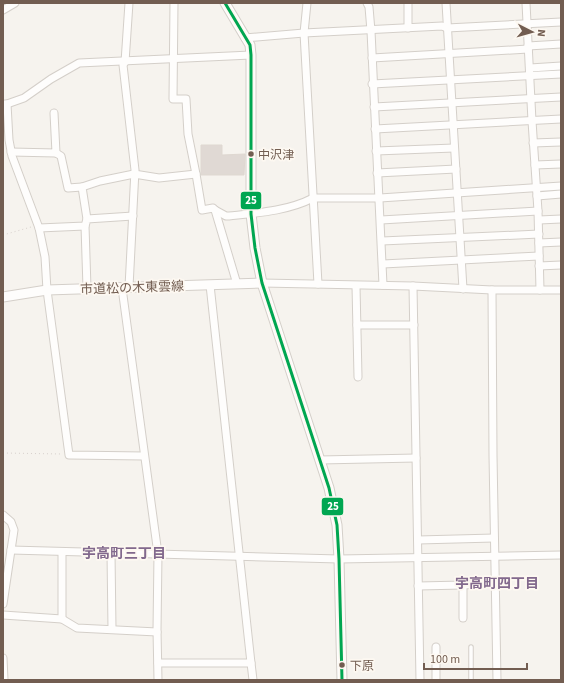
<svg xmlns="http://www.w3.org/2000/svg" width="564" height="683" viewBox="0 0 564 683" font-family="'Source Sans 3','Noto Sans JP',sans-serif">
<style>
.building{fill:#e0d9d4;stroke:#dfd8d1}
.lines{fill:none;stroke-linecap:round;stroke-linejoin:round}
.lane-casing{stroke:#d4cfc9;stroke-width:5.5}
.street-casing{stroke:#d4cfc9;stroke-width:9}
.secondary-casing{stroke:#d4cfc9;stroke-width:11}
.path{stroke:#d8d1cd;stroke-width:1;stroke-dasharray:1 3;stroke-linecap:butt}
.lane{stroke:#fefdfc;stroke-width:3.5}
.street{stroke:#fefdfc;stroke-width:7}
.secondary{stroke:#fefdfc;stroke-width:9}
.bus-1-casing{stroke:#fdf8f1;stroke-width:6}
.bus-1{stroke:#00a651;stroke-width:3}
.bus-dot{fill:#725d51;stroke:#fdf8f1;stroke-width:1.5}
.labels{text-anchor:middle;stroke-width:3.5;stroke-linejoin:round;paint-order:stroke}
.bus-label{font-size:12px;fill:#725d51;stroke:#fdf8f1;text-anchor:start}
.street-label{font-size:13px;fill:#725d51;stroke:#fdf8f1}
.neighbourhood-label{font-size:14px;font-weight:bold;fill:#82698d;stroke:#fdf8f1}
.line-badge{stroke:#fdf8f1;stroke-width:1.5}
.badge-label{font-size:11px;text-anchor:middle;font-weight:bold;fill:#fff}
</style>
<rect width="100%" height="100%" fill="#f6f3ee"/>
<path class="building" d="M 201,145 L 222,145 L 222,155 L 245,154 L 244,175 L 201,175 Z"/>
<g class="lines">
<defs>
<path id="lane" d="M 471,647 L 471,680"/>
<g id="street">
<path d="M 174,3 L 173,99 L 186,99 L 188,134 L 196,174 L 202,210 L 213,208 L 215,210 L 237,284"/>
<path d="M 307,3 L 304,33 L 318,284"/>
<path d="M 367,3 L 369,7 L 371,31 L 383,285"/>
<path d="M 408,3 L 408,28"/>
<path d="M 446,3 L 463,289"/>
<path d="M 526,3 L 532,121 L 538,211 L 540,290"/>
<path d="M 3,10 L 15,3"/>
<path d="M 245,38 L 304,33 L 442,26 L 447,28 L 561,22"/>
<path d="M 528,46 L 561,44"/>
<path d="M 372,58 L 528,49"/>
<path d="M 530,68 L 561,66"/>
<path d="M 372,84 L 561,74"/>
<path d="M 3,104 L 7,104 L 24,98 L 51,79 L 79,63 L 251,55"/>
<path d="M 7,104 L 9,140 L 12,156 L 39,228 L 45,257 L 47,290 L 69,455 L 144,456"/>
<path d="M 374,107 L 561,97"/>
<path d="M 375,129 L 561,119"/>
<path d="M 533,143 L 561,142"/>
<path d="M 376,151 L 454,148"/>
<path d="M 11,152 L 56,153 L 54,113"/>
<path d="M 56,153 L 61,156 L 68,188 L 82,187"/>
<path d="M 535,165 L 561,164"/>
<path d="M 377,173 L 456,169"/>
<path d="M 537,196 L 561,194"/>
<path d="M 215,210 L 226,216 L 229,216 C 257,213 288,211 313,198 L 380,198 L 561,186"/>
<path d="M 87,219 L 82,187 L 100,181 L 134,174 L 159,178 L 196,174"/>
<path d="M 381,220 L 538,211"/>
<path d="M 539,220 L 561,219"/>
<path d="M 85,226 L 87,288"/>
<path d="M 39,228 L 85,226 L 87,219 L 133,216"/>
<path d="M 382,241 L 539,234"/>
<path d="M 539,243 L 561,242"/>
<path d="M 383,264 L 539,256"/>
<path d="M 539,266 L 561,265"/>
<path d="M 262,283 L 413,286 L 492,290 L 561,290"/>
<path d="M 210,285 L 251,663"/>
<path d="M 356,286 L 358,377"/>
<path d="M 413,286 L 420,680"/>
<path d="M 129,287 L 135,170 L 123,65 L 125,62 L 129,3"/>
<path d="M 122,288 L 158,554 L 157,630 L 158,680"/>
<path d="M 492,290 L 493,455 L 497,680"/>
<path d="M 357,325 L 414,325"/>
<path d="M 320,460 L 416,458"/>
<path d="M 3,515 L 11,522 L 14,530 L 3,604"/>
<path d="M 418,540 L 494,538"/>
<path d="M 11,550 L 339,559 L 561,555"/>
<path d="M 62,552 L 62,619"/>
<path d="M 111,553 L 112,629"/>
<path d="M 463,585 L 463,618"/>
<path d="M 418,586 L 463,585 L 496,583"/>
<path d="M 3,615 L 62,619 L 77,628 L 157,632"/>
<path d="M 436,647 L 436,680"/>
<path d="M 3,658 L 4,680"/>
<path d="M 158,663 L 251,663 L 253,680"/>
</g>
<g id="secondary">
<path d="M 225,3 L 250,45 L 251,55 L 251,214 L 255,248 L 262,283 L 329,488 L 337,525 L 339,559 L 342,680"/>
<path d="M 3,297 L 47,290 L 262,283"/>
</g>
</defs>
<use href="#lane" class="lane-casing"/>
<use href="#street" class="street-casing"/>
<use href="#secondary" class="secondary-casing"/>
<g class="path">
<path d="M 3,235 L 31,227"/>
<path d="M 3,453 L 62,454"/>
</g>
<use href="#lane" class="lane"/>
<use href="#street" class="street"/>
<use href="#secondary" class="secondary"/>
<defs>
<path id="bus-1" d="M 225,3 L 250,45 L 251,55 L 251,214 L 255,248 L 262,283 L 329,488 L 337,525 L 339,559 L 342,680"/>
</defs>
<use href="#bus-1" class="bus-1-casing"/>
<use href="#bus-1" class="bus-1"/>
</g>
<g class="bus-dot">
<circle cx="251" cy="154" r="3.5"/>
<circle cx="342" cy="665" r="3.5"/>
</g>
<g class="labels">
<g class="bus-label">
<text x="258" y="159">中沢津</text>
<text x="350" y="670">下原</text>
</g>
<g class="street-label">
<text transform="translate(132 287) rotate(-2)" y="5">市道松の木東雲線</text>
</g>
<g class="neighbourhood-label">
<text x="124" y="558">宇高町三丁目</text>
<text x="497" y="588">宇高町四丁目</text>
</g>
</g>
<g class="line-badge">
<rect x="240" y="191" width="22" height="19" rx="4" fill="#00a651"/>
<rect x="321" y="497" width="23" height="19" rx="4" fill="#00a651"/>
</g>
<g class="badge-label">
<text x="251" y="204">25</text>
<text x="333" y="510">25</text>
</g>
<rect width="564" height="683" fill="none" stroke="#725d51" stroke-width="8"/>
<g transform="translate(532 32) rotate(96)" stroke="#fdf8f1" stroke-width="3" paint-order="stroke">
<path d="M0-3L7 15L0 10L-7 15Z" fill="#725d51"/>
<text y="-6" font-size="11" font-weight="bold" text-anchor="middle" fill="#725d51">N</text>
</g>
<path d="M424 663v6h103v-6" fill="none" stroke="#725d51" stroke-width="2"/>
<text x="430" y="663" font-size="12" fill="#725d51" stroke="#fdf8f1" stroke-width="3" paint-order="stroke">100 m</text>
</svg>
